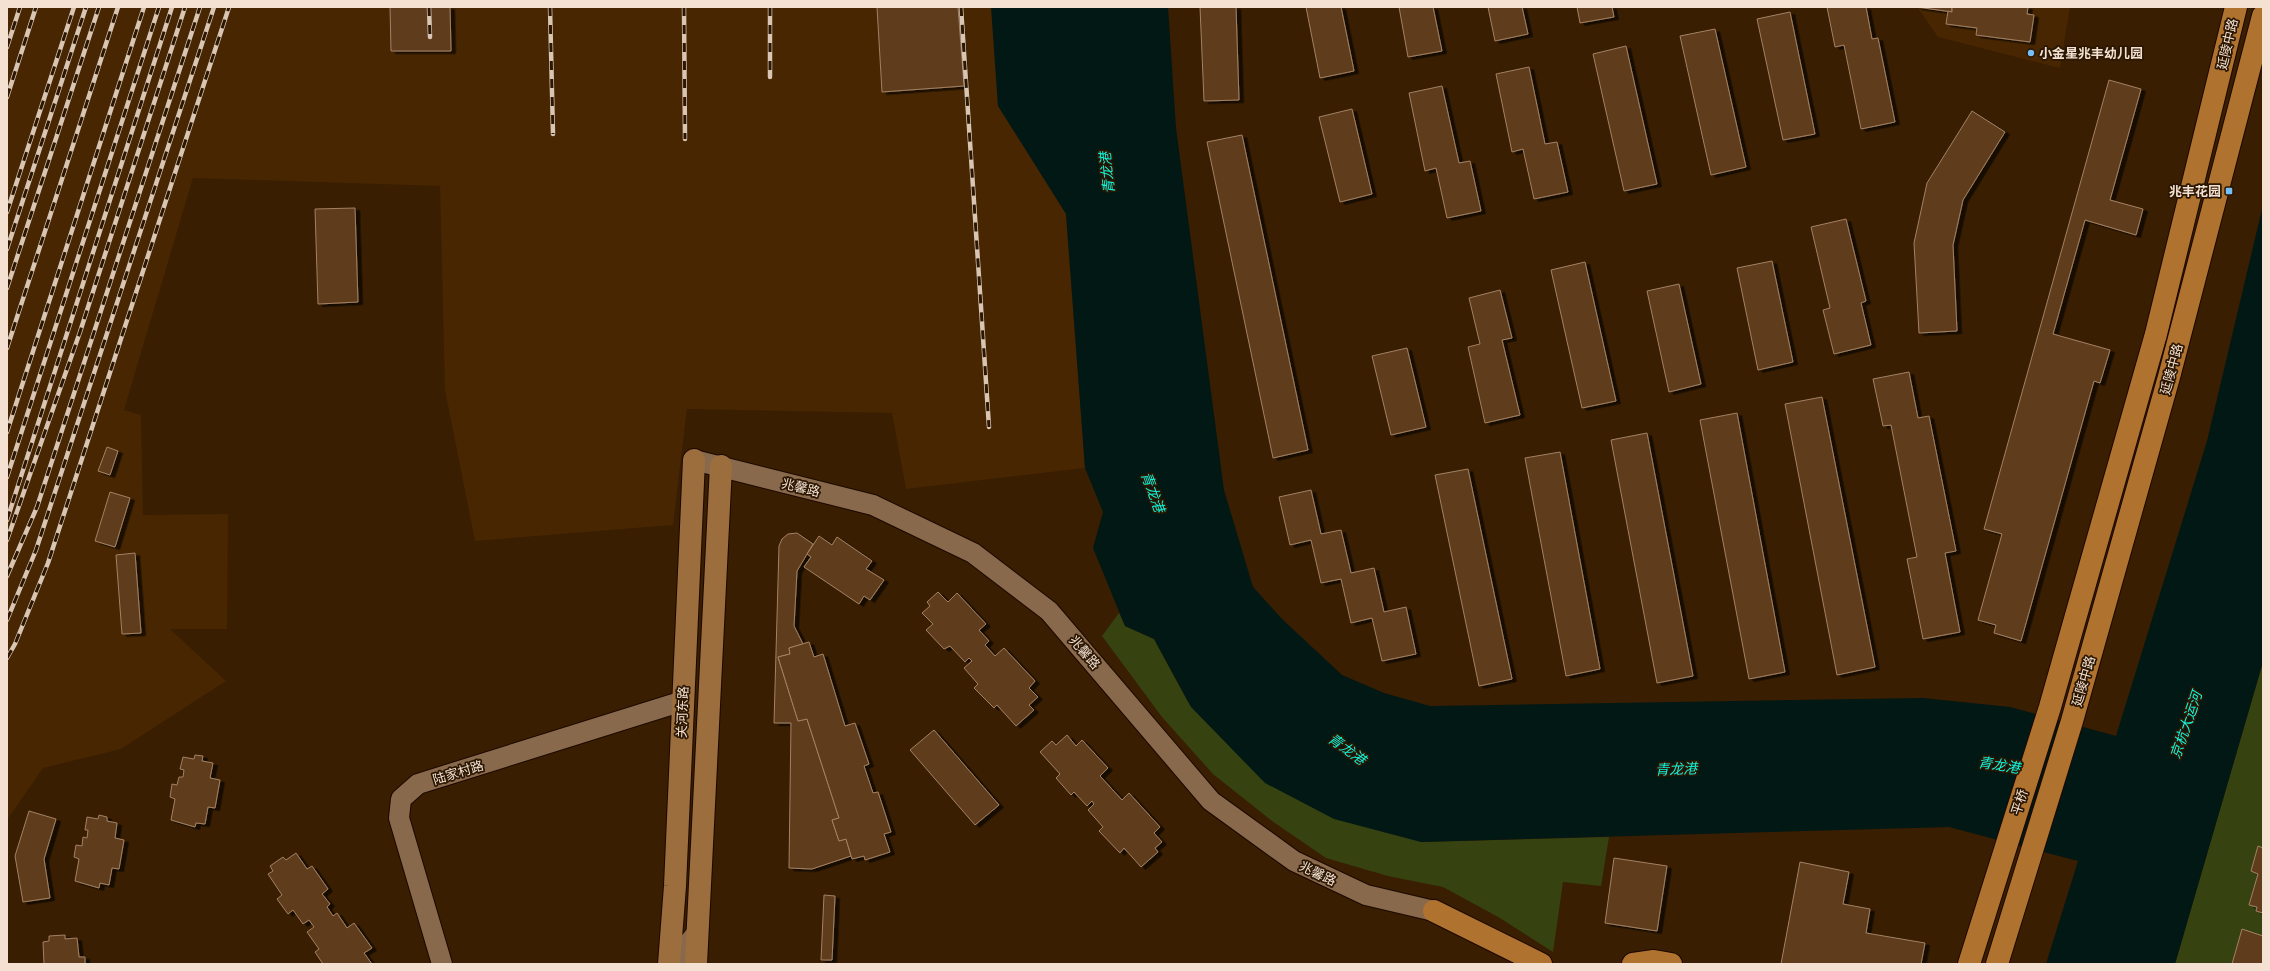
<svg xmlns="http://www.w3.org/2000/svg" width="2270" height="971" viewBox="0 0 2270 971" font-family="'Zilla Slab','Noto Sans SC',serif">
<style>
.built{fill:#472601}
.green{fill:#364311}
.water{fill:#011815}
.building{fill:#5e3d1d;stroke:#a38164;filter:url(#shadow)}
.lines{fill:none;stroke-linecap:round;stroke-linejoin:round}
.street-casing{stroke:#1c0800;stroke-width:22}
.secondary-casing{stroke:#1c0800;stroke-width:24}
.primary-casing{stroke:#1c0800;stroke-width:24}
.street{stroke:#89694c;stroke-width:20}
.secondary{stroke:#9c6e3e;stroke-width:22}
.primary{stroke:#b0732f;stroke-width:22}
.rail-casing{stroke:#d9c5b3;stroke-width:4.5}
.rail{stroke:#2b1602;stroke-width:3;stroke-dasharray:9;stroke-linecap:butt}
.poi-dot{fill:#77c0f7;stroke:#2b1602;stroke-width:1.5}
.labels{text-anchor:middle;stroke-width:3.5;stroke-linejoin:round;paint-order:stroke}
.street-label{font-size:13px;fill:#f4e1d1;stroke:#2b1602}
.poi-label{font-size:13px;font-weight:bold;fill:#f4e1d1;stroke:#2b1602;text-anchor:start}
.water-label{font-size:14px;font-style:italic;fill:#0ef5de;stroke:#2b1602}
</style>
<defs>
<filter id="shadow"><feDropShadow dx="4.5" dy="2.5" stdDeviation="0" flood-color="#0009"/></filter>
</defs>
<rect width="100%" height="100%" fill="#391e01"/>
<g class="built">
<path d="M 7,7 L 1088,7 L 1066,214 L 1085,468 L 906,489 L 892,413 L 687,409 L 673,525 L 475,541 L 445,390 L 440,186 L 193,178 L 124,410 L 141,415 L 143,515 L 228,514 L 227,629 L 170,629 L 226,681 L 121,749 L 43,768 L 7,820 Z"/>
<path d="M 1917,7 L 2070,7 L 2060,68 L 1938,37 Z"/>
</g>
<g class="green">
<path d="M 1119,613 L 1125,626 L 1154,639 L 1188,702 L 1421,842 L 1609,837 L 1601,886 L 1563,882 L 1553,952 L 1500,918 L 1443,887 L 1388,876 L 1326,858 L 1272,821 L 1213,774 L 1162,717 L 1102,636 Z"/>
<path d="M 2263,662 L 2263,964 L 2175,964 Z"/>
</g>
<path class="water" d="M 991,7 L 1168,7 L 1176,128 L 1224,490 L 1253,587 L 1282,619 L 1342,675 L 1384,693 L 1430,706 L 1923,698 L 2010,707 L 2116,736 L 2207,441 L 2263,205 L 2263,662 L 2175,964 L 2046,964 L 2078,861 L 1949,827 L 1421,842 L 1334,819 L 1265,783 L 1191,707 L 1154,639 L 1125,626 L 1093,548 L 1103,512 L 1085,468 L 1066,214 L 998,106 Z"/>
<g class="building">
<path d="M 390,7 L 450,7 L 451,51 L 391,51 Z"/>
<path d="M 877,7 L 958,7 L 964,86 L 882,92 Z"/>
<path d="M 1200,7 L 1236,7 L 1239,100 L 1204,101 Z"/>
<path d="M 1306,7 L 1341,7 L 1354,71 L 1320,78 Z"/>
<path d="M 1399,7 L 1433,7 L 1442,51 L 1408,57 Z"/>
<path d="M 1488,7 L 1522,7 L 1528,34 L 1495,41 Z"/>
<path d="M 1577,7 L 1612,7 L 1614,17 L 1580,23 Z"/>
<path d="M 1827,7 L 1866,7 L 1872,39 L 1878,38 L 1895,122 L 1861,129 L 1844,45 L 1835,47 Z"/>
<path d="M 1917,7 L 1952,7 L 1952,12 Z"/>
<path d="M 1952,7 L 2028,7 L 2027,14 L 2034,15 L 2030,42 L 1976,35 L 1977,28 L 1946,24 L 1948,11 L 1952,12 Z"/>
<path d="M 1790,12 L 1815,134 L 1783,140 L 1757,19 Z"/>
<path d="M 1715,29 L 1746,167 L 1711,175 L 1680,36 Z"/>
<path d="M 1626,46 L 1657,184 L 1624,191 L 1593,54 Z"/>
<path d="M 1529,67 L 1545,144 L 1557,142 L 1568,192 L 1534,199 L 1523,149 L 1512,152 L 1496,74 Z"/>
<path d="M 2109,80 L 2141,89 L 2110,200 L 2143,209 L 2136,235 L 2085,220 L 2053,334 L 2110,350 L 2100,383 L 2094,381 L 2021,641 L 1994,633 L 1996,625 L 1978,620 L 2002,534 L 1984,529 Z"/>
<path d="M 1442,86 L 1459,163 L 1470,161 L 1481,211 L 1447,218 L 1436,168 L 1425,171 L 1409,93 Z"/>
<path d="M 1352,109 L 1372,194 L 1340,202 L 1319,117 Z"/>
<path d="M 1972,111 L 2005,132 L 1963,200 L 1953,245 L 1957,331 L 1919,333 L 1914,243 L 1927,183 Z"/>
<path d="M 1242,135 L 1308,450 L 1273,458 L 1207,142 Z"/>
<path d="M 355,208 L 358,302 L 318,304 L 315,209 Z"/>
<path d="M 1846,219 L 1866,301 L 1861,303 L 1871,345 L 1834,354 L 1823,310 L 1830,308 L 1811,227 Z"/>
<path d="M 1772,261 L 1793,362 L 1758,370 L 1737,268 Z"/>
<path d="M 1585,262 L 1616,401 L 1582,408 L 1551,270 Z"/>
<path d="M 1679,284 L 1701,384 L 1669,392 L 1647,291 Z"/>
<path d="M 1500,290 L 1512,338 L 1502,340 L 1520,415 L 1485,423 L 1468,347 L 1480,344 L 1469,298 Z"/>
<path d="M 1407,348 L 1426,427 L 1391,435 L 1372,356 Z"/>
<path d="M 1909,372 L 1918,418 L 1929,416 L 1956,551 L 1945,553 L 1960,632 L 1923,639 L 1907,559 L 1917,557 L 1891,425 L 1883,426 L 1873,379 Z"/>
<path d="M 1822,397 L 1875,667 L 1837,675 L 1785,404 Z"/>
<path d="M 1737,413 L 1785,672 L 1749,679 L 1700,420 Z"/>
<path d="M 1647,433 L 1693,676 L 1657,683 L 1611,440 Z"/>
<path d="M 107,447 L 118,451 L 110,475 L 98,471 Z"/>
<path d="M 1560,452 L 1600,669 L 1566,676 L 1525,458 Z"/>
<path d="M 1468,469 L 1512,679 L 1479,686 L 1435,475 Z"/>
<path d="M 1311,490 L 1321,534 L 1341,530 L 1351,573 L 1374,568 L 1384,612 L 1406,607 L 1416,654 L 1382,661 L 1372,618 L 1351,623 L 1341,579 L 1321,583 L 1311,540 L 1290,545 L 1279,497 Z"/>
<path d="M 110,492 L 130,498 L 115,547 L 95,541 Z"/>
<path d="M 797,533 L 813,544 L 797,571 L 794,626 L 803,644 L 789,648 L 790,654 L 778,657 L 798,721 L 807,719 L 839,818 L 832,820 L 839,841 L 846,839 L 851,856 L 812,869 L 789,868 L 791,723 L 774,723 L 779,546 L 782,539 L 788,534 Z"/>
<path d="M 819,536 L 832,545 L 837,537 L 872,561 L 866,569 L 884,580 L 870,600 L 864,596 L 859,604 L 804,567 L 811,557 L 807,554 Z"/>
<path d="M 135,553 L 141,633 L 122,634 L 116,555 Z"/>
<path d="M 938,592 L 948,602 L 957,593 L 986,624 L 979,630 L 989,641 L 985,645 L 995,656 L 1004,648 L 1035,681 L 1029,688 L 1038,697 L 1029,705 L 1034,710 L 1016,726 L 997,705 L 994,708 L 974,688 L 978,684 L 964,668 L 972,661 L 969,658 L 965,662 L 950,646 L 944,649 L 926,630 L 933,624 L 922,613 L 930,606 L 927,602 Z"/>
<path d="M 809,642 L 814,657 L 823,654 L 845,726 L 855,723 L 869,764 L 864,766 L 873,793 L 878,792 L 891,832 L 884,834 L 890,852 L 865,860 L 864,856 L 852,859 L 846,839 L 839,841 L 832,820 L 839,818 L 807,719 L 798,721 L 778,657 L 790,654 L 789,648 Z"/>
<path d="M 934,730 L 999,805 L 975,825 L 910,750 Z"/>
<path d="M 1067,735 L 1076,746 L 1082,740 L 1108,768 L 1100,776 L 1122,800 L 1129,793 L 1160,827 L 1154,833 L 1162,842 L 1155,848 L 1158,852 L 1141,867 L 1124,848 L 1120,853 L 1099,831 L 1103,827 L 1088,810 L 1094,804 L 1092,801 L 1087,806 L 1074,792 L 1071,795 L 1056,778 L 1060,774 L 1040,752 L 1052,741 L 1056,745 Z"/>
<path d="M 195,755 L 203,756 L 202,761 L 213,763 L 210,778 L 220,780 L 215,808 L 208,807 L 205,824 L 196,823 L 195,827 L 171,820 L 175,799 L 170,797 L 172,784 L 177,785 L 179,777 L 183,777 L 184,770 L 180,769 L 183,757 L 194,759 Z"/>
<path d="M 29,811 L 56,819 L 44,859 L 50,898 L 23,902 L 15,856 Z"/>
<path d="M 99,815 L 107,817 L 107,821 L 117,823 L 115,838 L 124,840 L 119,869 L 112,868 L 109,885 L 100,883 L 99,888 L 75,881 L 79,859 L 74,857 L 76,845 L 82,846 L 83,837 L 87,838 L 88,830 L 85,830 L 87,817 L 98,819 Z"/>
<path d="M 2258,846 L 2263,848 L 2263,913 L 2256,911 L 2257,907 L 2249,905 L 2258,874 L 2251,871 Z"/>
<path d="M 296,853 L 307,869 L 312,866 L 328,889 L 322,894 L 330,904 L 327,907 L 333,916 L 337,913 L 347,928 L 354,923 L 372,948 L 364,953 L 372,964 L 323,964 L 315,952 L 319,949 L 307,932 L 314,927 L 309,920 L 303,924 L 293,910 L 288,914 L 277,899 L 282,895 L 268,874 L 273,871 L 270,866 L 283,857 L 286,860 Z"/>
<path d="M 1614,858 L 1667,866 L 1657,931 L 1605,923 Z"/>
<path d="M 1800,862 L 1849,872 L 1843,904 L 1870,909 L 1866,933 L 1925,943 L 1921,964 L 1781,964 Z"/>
<path d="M 824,895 L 835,896 L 832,960 L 821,960 Z"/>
<path d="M 2242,929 L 2263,936 L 2263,964 L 2232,964 Z"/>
<path d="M 65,935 L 65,939 L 77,938 L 79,957 L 85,957 L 85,964 L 44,964 L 43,942 L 49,941 L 49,936 Z"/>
</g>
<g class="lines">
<defs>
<g id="street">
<path d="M 694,460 L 873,505 L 973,553 L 1049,611 L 1211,801 L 1294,861 L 1366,895 L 1434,911"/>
<path d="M 442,964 L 399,818 L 401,799 L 418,784 L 683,701"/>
<path d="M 671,964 L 697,933"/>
</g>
<g id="secondary">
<path d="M 669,964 L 675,886 L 694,460"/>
<path d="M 696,964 L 721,466"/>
</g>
<g id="primary">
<path d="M 1434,911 L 1541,964"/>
<path d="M 1633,964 L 1654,961 L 1671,964"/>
<path d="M 1969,964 L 2050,707 L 2156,334 L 2236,7"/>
<path d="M 1997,964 L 2072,721 L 2169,377 L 2263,16"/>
</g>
</defs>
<use href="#street" class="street-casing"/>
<use href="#secondary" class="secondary-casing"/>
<use href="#primary" class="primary-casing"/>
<use href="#street" class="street"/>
<use href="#secondary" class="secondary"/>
<use href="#primary" class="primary"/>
<defs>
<g id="rail">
<path d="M 429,7 L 430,37"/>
<path d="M 550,7 L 553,134"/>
<path d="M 684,7 L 685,139"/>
<path d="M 770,7 L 770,77"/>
<path d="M 961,7 L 989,427"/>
<path d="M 7,47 L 20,7"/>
<path d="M 7,97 L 36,7"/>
<path d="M 7,212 L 74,7"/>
<path d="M 7,249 L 86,7"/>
<path d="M 7,288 L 99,7"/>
<path d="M 7,348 L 118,7"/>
<path d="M 7,432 L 144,7"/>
<path d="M 7,477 L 159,7"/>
<path d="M 7,520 L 172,7"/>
<path d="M 7,540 L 80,332 L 185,7"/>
<path d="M 7,576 L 37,507 L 200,7"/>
<path d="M 7,620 L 36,550 L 214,7"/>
<path d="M 7,658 L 15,644 L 48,563 L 229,7"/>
</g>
</defs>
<use href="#rail" class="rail-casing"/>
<use href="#rail" class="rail"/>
</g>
<g class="poi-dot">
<circle cx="2031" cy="53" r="4"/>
<rect x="2225" y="187" width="8" height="8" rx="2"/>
</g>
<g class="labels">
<g class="street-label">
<text transform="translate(2227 44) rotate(-77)" y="5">延陵中路</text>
<text transform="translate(2171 369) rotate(-75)" y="5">延陵中路</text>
<text transform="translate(801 487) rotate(14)" y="5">兆馨路</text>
<text transform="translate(1085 652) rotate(49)" y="5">兆馨路</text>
<text transform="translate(2083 681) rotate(-74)" y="5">延陵中路</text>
<text transform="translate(682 712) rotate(-88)" y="5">关河东路</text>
<text transform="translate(458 772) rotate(-17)" y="5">陆家村路</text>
<text transform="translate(2019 802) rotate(-72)" y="5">平桥</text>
<text transform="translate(1318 873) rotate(26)" y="5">兆馨路</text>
</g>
<g class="poi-label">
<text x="2039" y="58">小金星兆丰幼儿园</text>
<text x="2221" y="196" text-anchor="end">兆丰花园</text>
</g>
<g class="water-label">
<text transform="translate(1107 173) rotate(-96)" y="5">青龙港</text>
<text transform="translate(1153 492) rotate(70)" y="5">青龙港</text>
<text transform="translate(2186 725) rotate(-71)" y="5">京杭大运河</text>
<text transform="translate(1347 749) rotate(36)" y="5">青龙港</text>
<text transform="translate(1999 765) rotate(9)" y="5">青龙港</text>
<text transform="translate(1676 769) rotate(-2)" y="5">青龙港</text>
</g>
</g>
<rect width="2270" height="971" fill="none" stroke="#f4e1d1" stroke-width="16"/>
</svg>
